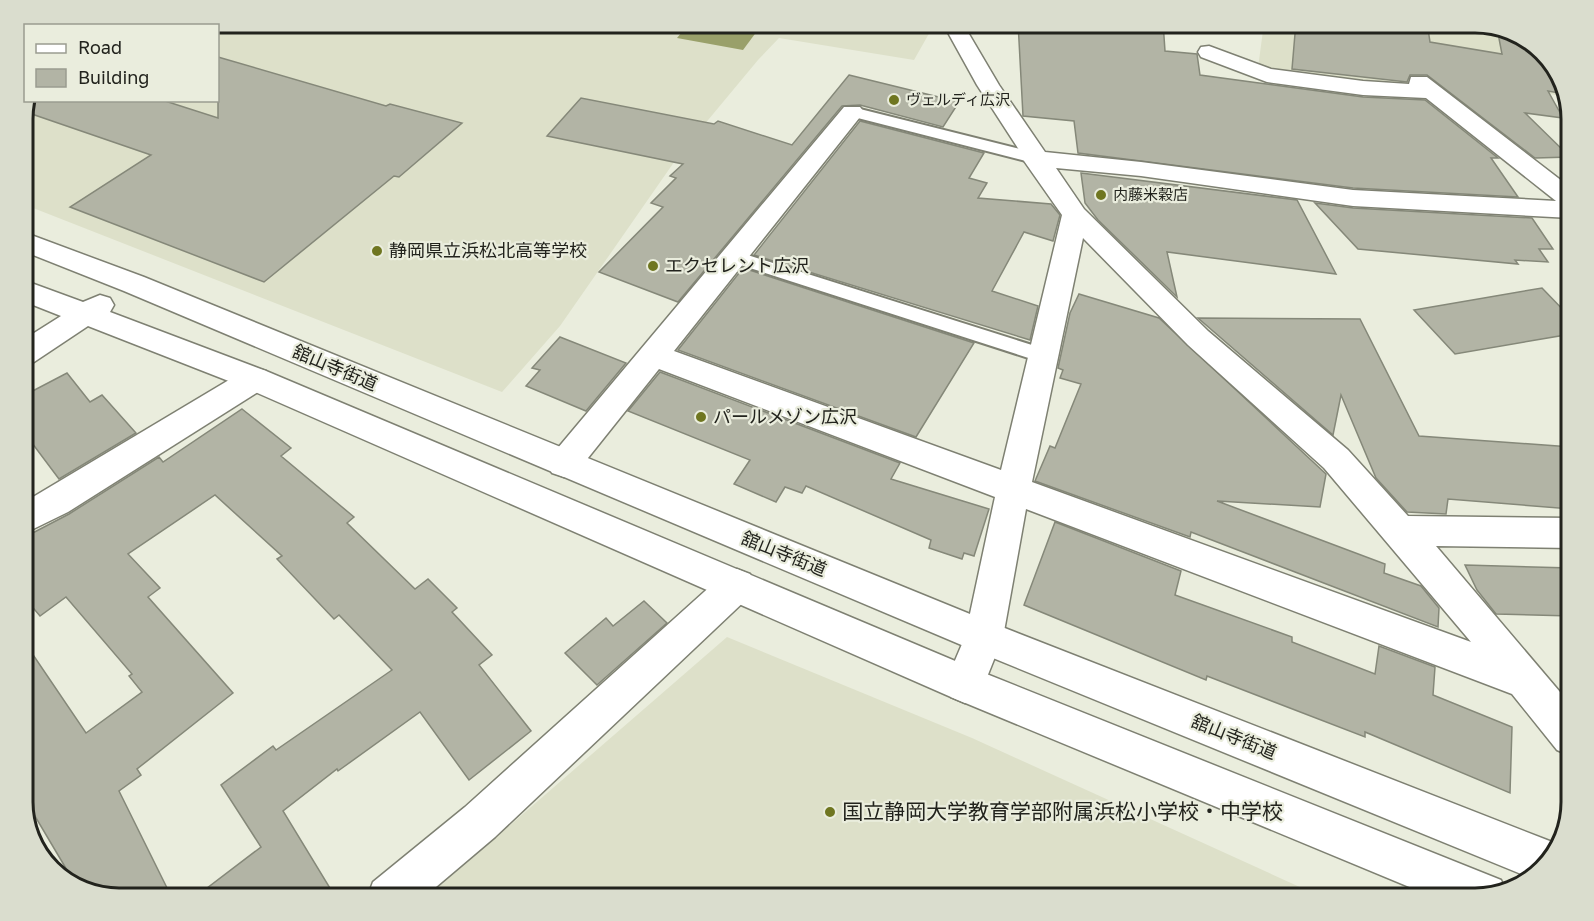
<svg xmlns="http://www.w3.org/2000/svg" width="1594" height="921" viewBox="0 0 1594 921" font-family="'Golos Text','Noto Sans JP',sans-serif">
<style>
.built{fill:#dde0c9}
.water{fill:#99a06a}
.building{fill:#b2b4a5;stroke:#858879;stroke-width:1.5}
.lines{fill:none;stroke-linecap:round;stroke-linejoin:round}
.service-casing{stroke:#7e8072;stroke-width:4}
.minor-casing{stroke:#7e8072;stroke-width:3}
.tertiary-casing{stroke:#7e8072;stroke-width:3}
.service{fill:#fff;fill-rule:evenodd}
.minor{fill:#fff;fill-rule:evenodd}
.tertiary{fill:#fff;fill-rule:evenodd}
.poi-dot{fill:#6f7620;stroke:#eaeddd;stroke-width:2}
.labels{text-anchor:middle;stroke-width:4.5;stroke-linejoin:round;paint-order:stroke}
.far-poi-label{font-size:15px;fill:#22231d;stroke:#eaeddd;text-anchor:start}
.poi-label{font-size:18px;fill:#22231d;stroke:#eaeddd;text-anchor:start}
.street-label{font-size:18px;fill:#22231d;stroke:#eaeddd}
.near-poi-label{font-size:21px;fill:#22231d;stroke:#eaeddd;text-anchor:start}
.rim{fill:none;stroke:#22231d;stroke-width:3}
</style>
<rect width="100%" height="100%" fill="#eaeddd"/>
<g class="built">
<path d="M 119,23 L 935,23 L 914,60 L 779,38 L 758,60 L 679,155 L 560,326 L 502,392 L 23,204 L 23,113 L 28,101 L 218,100 L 218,26 L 111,25 Z"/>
<path d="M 1264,23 L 1475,23 L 1523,35 L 1556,65 L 1566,97 L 1420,69 L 1425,78 L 1409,79 L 1414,86 L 1258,68 Z"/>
<path d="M 727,637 L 972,738 L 1324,898 L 426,898 Z"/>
</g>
<path class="water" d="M 690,22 L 763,22 L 763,23 L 743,50 L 677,38 Z"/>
<g class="building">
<path d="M 1018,22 L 1163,22 L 1165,51 L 1197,54 L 1200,75 L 1363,97 L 1425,100 L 1498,158 L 1491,158 L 1518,197 L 1353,188 L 1078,153 L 1074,121 L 1023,116 Z"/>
<path d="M 1296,22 L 1427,22 L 1430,42 L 1502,54 L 1497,28 L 1523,35 L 1556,65 L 1565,94 L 1548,91 L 1563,118 L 1525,113 L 1570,157 L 1535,158 L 1427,75 L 1410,75 L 1407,82 L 1292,69 Z"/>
<path d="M 218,57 L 386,106 L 390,104 L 462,123 L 399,177 L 394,176 L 264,282 L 70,207 L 151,155 L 23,111 L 28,100 L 162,100 L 218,118 Z"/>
<path d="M 849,75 L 959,102 L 943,127 L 860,105 L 842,106 L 678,302 L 599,272 L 663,207 L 651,203 L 676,178 L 670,176 L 683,164 L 547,136 L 581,98 L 714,124 L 718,121 L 792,145 Z"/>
<path d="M 860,121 L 984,153 L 969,178 L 987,183 L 978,198 L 1051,204 L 1060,215 L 1053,241 L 1024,232 L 992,291 L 1038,306 L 1030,340 L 754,255 Z"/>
<path d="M 1081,173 L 1297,200 L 1336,274 L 1167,252 L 1177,297 L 1098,220 L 1085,203 Z"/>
<path d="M 1315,203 L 1353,208 L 1532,218 L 1553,249 L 1539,249 L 1548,262 L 1515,260 L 1518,264 L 1358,249 Z"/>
<path d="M 743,268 L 974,343 L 916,437 L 678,350 Z"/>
<path d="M 1542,288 L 1571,318 L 1571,334 L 1455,354 L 1414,310 Z"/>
<path d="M 1079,294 L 1159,318 L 1326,474 L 1320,507 L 1217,501 L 1385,564 L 1384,573 L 1421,586 L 1439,608 L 1438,627 L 1191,532 L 1190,537 L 1035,481 L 1050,446 L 1055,448 L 1081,384 L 1060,378 L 1063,370 L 1058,368 L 1070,313 Z"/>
<path d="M 1198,318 L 1360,319 L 1419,436 L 1571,447 L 1571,509 L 1448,499 L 1446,514 L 1407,512 L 1376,478 L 1341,395 L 1333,435 Z"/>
<path d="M 560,337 L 626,363 L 586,411 L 526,386 L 540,370 L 532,368 Z"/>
<path d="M 660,372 L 900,463 L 891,479 L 989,509 L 974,556 L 964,553 L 962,559 L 929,548 L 931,540 L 806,486 L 802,493 L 785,487 L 776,502 L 734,484 L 750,460 L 628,411 Z"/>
<path d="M 67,373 L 90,402 L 102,395 L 136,433 L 59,479 L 23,431 L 23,396 Z"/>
<path d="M 242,409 L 291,448 L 281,456 L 354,517 L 347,523 L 415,589 L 428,579 L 457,608 L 452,612 L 492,655 L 479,665 L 531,731 L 469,780 L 420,712 L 338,771 L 337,769 L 283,811 L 336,898 L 194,898 L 261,847 L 221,785 L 273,746 L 276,750 L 392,670 L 339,615 L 334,619 L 277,559 L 282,556 L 215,495 L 128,554 L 160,588 L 148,597 L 233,693 L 137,769 L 141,775 L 119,791 L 172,898 L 118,898 L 77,887 L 23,796 L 23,640 L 86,733 L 142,692 L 129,676 L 132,674 L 66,597 L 40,616 L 23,596 L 23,538 L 69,514 L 159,457 L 163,462 Z"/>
<path d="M 1055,522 L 1181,571 L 1175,595 L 1292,637 L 1292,642 L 1375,674 L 1379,646 L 1435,667 L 1433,695 L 1512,727 L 1510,793 L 1365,732 L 1365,737 L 1207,676 L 1206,680 L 1024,605 Z"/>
<path d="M 1465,565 L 1571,568 L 1571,616 L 1496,614 L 1477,590 Z"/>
<path d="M 644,601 L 667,623 L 597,685 L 565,653 L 606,618 L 613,626 Z"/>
</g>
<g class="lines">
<defs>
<g id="service">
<path d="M 852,107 L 1040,154 L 1042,158 L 1034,163 L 846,115 L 844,112 Z"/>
<path d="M 735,251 L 1051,351 L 1054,356 L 1051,361 L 1044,363 L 728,261 L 726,257 L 728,253 Z"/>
</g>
<g id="minor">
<path d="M 948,22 L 968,22 L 966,29 L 999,85 L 1045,152 L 1141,162 L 1353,190 L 1556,201 L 1426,98 L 1363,95 L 1267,82 L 1201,57 L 1198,52 L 1201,47 L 1209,46 L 1271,69 L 1363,81 L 1409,84 L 1411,77 L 1427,77 L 1571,188 L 1571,218 L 1353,206 L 1141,176 L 1056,168 L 1084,209 L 1208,331 L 1348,450 L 1408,516 L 1571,518 L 1571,548 L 1436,546 L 1571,705 L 1571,756 L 1557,750 L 1512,694 L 1026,509 L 1003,637 L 979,697 L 965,703 L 951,697 L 945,684 L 965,637 L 995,497 L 659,369 L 576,473 L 564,477 L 552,473 L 547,464 L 552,455 L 844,107 L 860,107 L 864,112 L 860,117 L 674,351 L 1001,470 L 1062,215 L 1022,158 L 1023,156 L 977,85 L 946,29 ZM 1083,238 L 1188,345 L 1324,468 L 1471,642 L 1032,482 Z"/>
<path d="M 255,368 L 266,371 L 270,379 L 266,387 L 68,512 L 23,534 L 23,503 L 244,371 Z"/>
<path d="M 737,569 L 750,574 L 755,585 L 750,596 L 495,837 L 423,898 L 367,898 L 373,882 L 465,807 L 724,574 Z"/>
</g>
<g id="tertiary">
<path d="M 23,232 L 144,277 L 997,625 L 1547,840 L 1560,845 L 1559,850 L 1531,878 L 971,649 L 124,291 L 23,251 Z"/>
<path d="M 23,280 L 83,302 L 100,295 L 110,298 L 114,305 L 110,312 L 266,371 L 979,671 L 1501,880 L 1505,890 L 1476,898 L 1436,898 L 951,697 L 244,387 L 88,326 L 34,362 L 23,365 L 23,340 L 61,316 L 23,301 Z"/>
</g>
</defs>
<use href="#service" class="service-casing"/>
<use href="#minor" class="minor-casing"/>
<use href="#tertiary" class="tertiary-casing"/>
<use href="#service" class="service"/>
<use href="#minor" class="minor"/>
<use href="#tertiary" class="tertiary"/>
</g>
<g class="poi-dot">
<circle cx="894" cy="100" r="6"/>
<circle cx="1101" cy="195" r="6"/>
<circle cx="377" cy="251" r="6"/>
<circle cx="653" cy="266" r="6"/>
<circle cx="701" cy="417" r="6"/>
<circle cx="830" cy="812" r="6"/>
</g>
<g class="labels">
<g class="far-poi-label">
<text x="906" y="105">ヴェルディ広沢</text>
<text x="1113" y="200">内藤米穀店</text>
</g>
<g class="poi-label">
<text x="389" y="257">静岡県立浜松北高等学校</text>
<text x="665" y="272">エクセレント広沢</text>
<text x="713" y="423">パールメゾン広沢</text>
</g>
<g class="street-label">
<text transform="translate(335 368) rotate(23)" y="6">舘山寺街道</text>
<text transform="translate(784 554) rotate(22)" y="6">舘山寺街道</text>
<text transform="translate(1234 737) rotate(22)" y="6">舘山寺街道</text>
</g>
<g class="near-poi-label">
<text x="842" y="819">国立静岡大学教育学部附属浜松小学校・中学校</text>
</g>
</g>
<path d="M0 0H1594V921H0ZM119 33H1475A86 86 0 0 1 1561 119V802A86 86 0 0 1 1475 888H119A86 86 0 0 1 33 802V119A86 86 0 0 1 119 33Z" fill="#daddce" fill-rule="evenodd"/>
<path class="rim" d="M119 33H1475A86 86 0 0 1 1561 119V802A86 86 0 0 1 1475 888H119A86 86 0 0 1 33 802V119A86 86 0 0 1 119 33Z"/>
<rect x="24" y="24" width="195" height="78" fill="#eaeddd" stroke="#9a9c90" stroke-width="1.5"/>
<rect x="36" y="44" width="30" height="9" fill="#ffffff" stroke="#9a9c90" stroke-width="1.5"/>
<text x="78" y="54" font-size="18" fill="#22231d">Road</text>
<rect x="36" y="69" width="30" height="18" fill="#b2b4a5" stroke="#9a9c90" stroke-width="1.5"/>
<text x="78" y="84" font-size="18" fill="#22231d">Building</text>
</svg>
